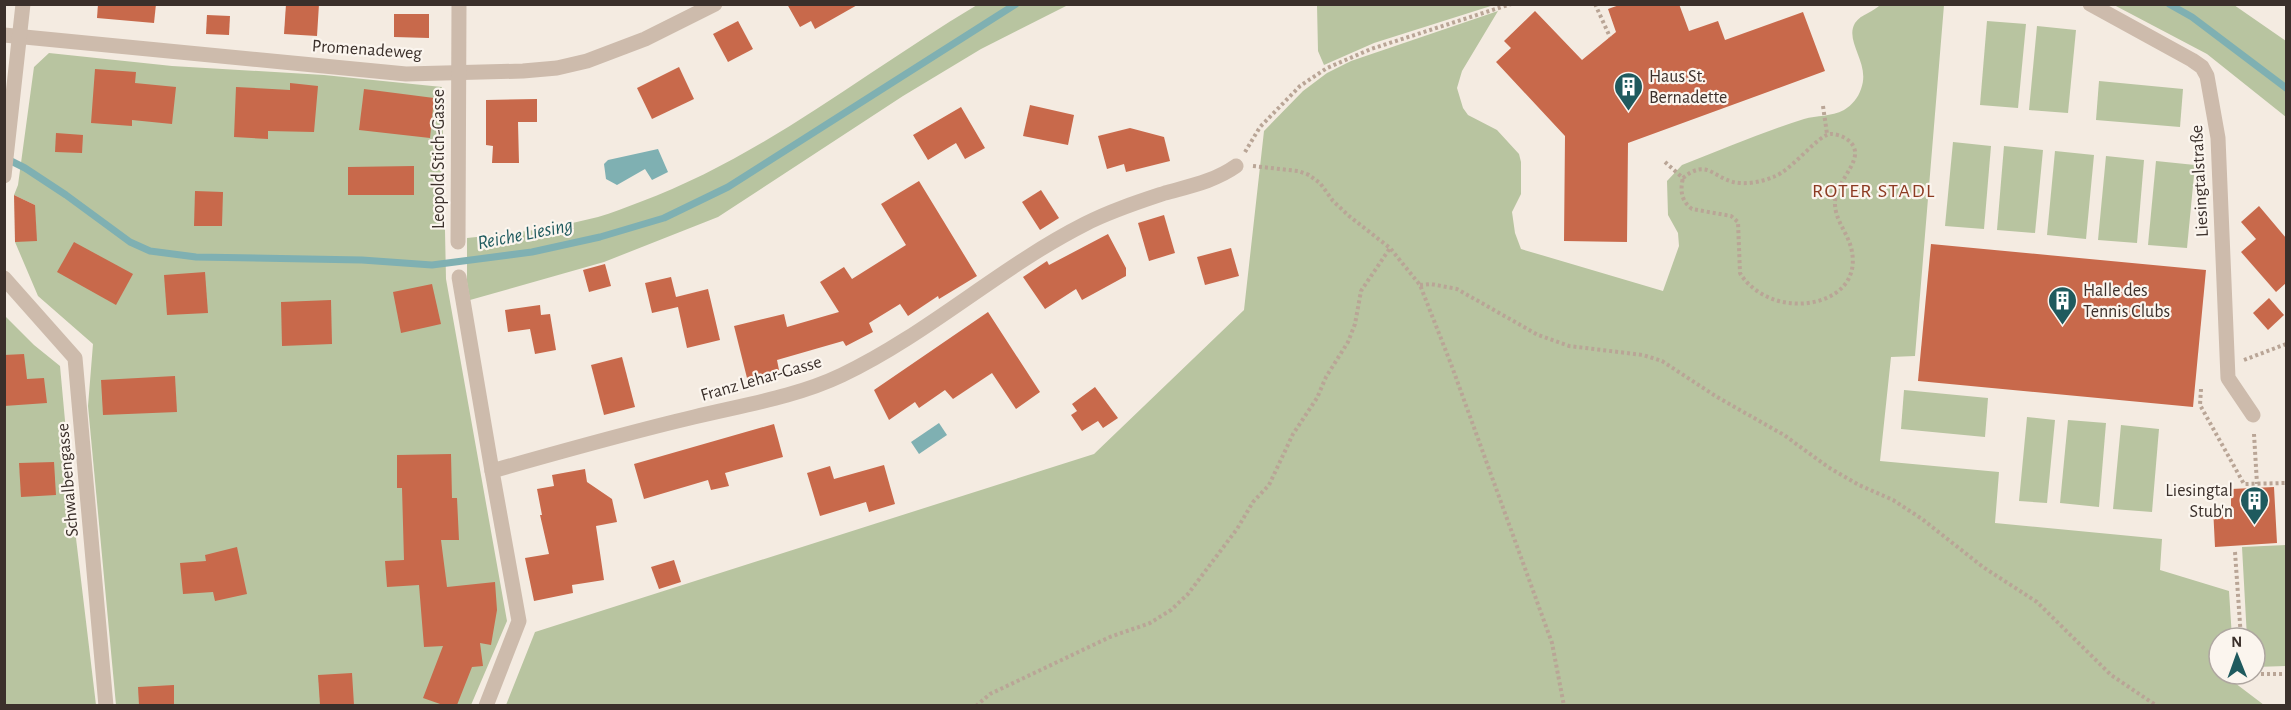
<svg xmlns="http://www.w3.org/2000/svg" width="2291" height="710" viewBox="0 0 2291 710" font-family="'Alegreya Sans',sans-serif">
<style>
.green{fill:#b8c4a0}
.water{fill:#7fb0b2}
.lines{fill:none;stroke-linecap:round;stroke-linejoin:round}
.stream{stroke:#7fb0b2;stroke-width:7}
.building{fill:#c8694b}
.path{stroke:#b9a596;stroke-width:4;stroke-dasharray:3 3;stroke-linecap:butt}
.minor{stroke:#cdbbac;stroke-width:15}
.labels{text-anchor:middle;stroke-width:4.5;stroke-linejoin:round;paint-order:stroke}
.street-label{font-size:18px;fill:#3b302b;stroke:#fbf5ee}
.poi-label{font-size:18px;fill:#3b302b;stroke:#fbf5ee;text-anchor:start}
.neighbourhood-label{font-size:20px;letter-spacing:1.5px;fill:#8c3b22;stroke:#fbf5ee}
.water-label{font-size:20px;font-style:italic;fill:#1f5a5e;stroke:#fbf5ee}
</style>
<rect width="100%" height="100%" fill="#f4ebe1"/>
<g class="green">
<path d="M 1881,4 L 1944,5 L 1915,356 L 1891,357 L 1880,461 L 1999,472 L 1995,523 L 2162,539 L 2160,570 L 2229,591 L 2232,638 L 2219,638 L 2219,674 L 2234,674 L 2235,683 L 2264,705 L 506,705 L 535,632 L 1094,454 L 1244,310 L 1264,131 L 1303,91 L 1327,73 L 1351,61 L 1498,11 L 1462,71 L 1457,88 L 1463,108 L 1468,115 L 1497,130 L 1519,154 L 1521,162 L 1521,194 L 1512,212 L 1515,233 L 1521,249 L 1663,291 L 1679,246 L 1678,233 L 1668,215 L 1667,181 L 1682,165 C 1723,149 1763,132 1804,119 C 1817,115 1831,117 1844,110 C 1852,105 1858,98 1861,89 C 1871,63 1844,42 1855,23 C 1861,14 1874,12 1881,4 Z"/>
<path d="M 977,5 L 1068,5 L 981,49 L 903,96 L 718,217 L 604,262 L 470,300 L 467,282 L 467,238 C 511,234 555,228 598,217 C 612,213 626,207 640,202 C 764,156 866,71 977,5 Z"/>
<path d="M 1317,5 L 1317,4 L 1494,5 L 1374,43 L 1324,65 L 1318,51 Z"/>
<path d="M 2114,5 L 2234,5 L 2286,41 L 2286,117 L 2207,54 Z"/>
<path d="M 1987,21 L 2026,24 L 2018,108 L 1980,105 Z"/>
<path d="M 2037,26 L 2076,30 L 2068,113 L 2029,110 Z"/>
<path d="M 49,53 L 172,66 L 324,75 L 442,87 L 446,279 L 507,621 L 471,705 L 116,705 L 88,406 L 93,344 L 38,296 L 15,242 L 35,205 L 14,195 L 18,185 L 34,67 Z"/>
<path d="M 2099,81 L 2183,89 L 2180,127 L 2096,120 Z"/>
<path d="M 1953,142 L 1991,146 L 1984,229 L 1945,226 Z"/>
<path d="M 2004,146 L 2043,150 L 2035,233 L 1997,230 Z"/>
<path d="M 2055,151 L 2094,155 L 2086,239 L 2047,235 Z"/>
<path d="M 2106,156 L 2144,160 L 2137,243 L 2098,240 Z"/>
<path d="M 2156,161 L 2195,165 L 2187,248 L 2148,245 Z"/>
<path d="M 4,315 L 34,345 L 60,366 L 75,530 L 96,705 L 5,705 Z"/>
<path d="M 1904,390 L 1988,398 L 1985,437 L 1901,429 Z"/>
<path d="M 2027,417 L 2055,420 L 2047,503 L 2019,501 Z"/>
<path d="M 2068,420 L 2106,423 L 2099,507 L 2060,503 Z"/>
<path d="M 2121,425 L 2159,429 L 2152,512 L 2113,509 Z"/>
<path d="M 2286,545 L 2286,666 L 2255,667 L 2255,638 L 2247,638 L 2242,547 Z"/>
</g>
<g class="water">
<path d="M 658,149 L 668,172 L 652,180 L 645,169 L 617,185 L 606,179 L 604,164 L 608,160 Z"/>
<path d="M 939,423 L 947,435 L 919,454 L 911,442 Z"/>
</g>
<g class="lines">
<g class="stream">
<path d="M 2169,4 L 2192,17 L 2286,88"/>
<path d="M 7,159 L 25,168 L 66,195 L 130,242 L 150,251 L 196,257 L 362,260 L 432,265 L 532,252 L 600,237 L 664,218 L 728,187 L 1016,4"/>
</g>
</g>
<g class="building">
<path d="M 98,4 L 156,4 L 154,23 L 97,18 Z"/>
<path d="M 286,4 L 319,4 L 317,36 L 284,34 Z"/>
<path d="M 787,4 L 859,4 L 815,29 L 811,21 L 800,27 Z"/>
<path d="M 1622,4 L 1679,4 L 1689,31 L 1718,21 L 1725,40 L 1803,12 L 1825,71 L 1628,143 L 1627,242 L 1564,241 L 1565,136 L 1496,62 L 1511,48 L 1504,41 L 1535,11 L 1582,60 L 1616,32 L 1608,9 Z"/>
<path d="M 394,14 L 429,14 L 429,38 L 394,37 Z"/>
<path d="M 207,15 L 230,16 L 229,35 L 206,34 Z"/>
<path d="M 738,21 L 753,49 L 728,62 L 713,34 Z"/>
<path d="M 679,67 L 694,99 L 652,119 L 637,88 Z"/>
<path d="M 95,69 L 136,72 L 135,83 L 176,87 L 172,124 L 132,120 L 132,126 L 91,123 Z"/>
<path d="M 290,83 L 318,86 L 314,132 L 268,131 L 268,139 L 234,137 L 236,87 L 290,90 Z"/>
<path d="M 364,89 L 434,98 L 430,138 L 359,130 Z"/>
<path d="M 537,99 L 537,122 L 518,122 L 519,163 L 492,163 L 493,146 L 486,145 L 486,100 Z"/>
<path d="M 1030,105 L 1074,115 L 1068,145 L 1023,136 Z"/>
<path d="M 961,107 L 985,148 L 965,159 L 956,143 L 928,160 L 913,135 Z"/>
<path d="M 1130,128 L 1164,137 L 1170,161 L 1126,172 L 1124,164 L 1107,169 L 1098,136 Z"/>
<path d="M 56,133 L 83,135 L 82,153 L 55,152 Z"/>
<path d="M 414,166 L 414,195 L 348,195 L 348,167 Z"/>
<path d="M 919,181 L 977,276 L 939,299 L 938,296 L 908,316 L 900,304 L 869,323 L 873,332 L 846,346 L 843,341 L 777,360 L 779,370 L 747,378 L 734,326 L 784,314 L 787,327 L 839,312 L 820,282 L 844,267 L 852,279 L 906,245 L 881,204 Z"/>
<path d="M 1041,190 L 1059,218 L 1040,230 L 1022,202 Z"/>
<path d="M 195,191 L 223,192 L 222,226 L 194,226 Z"/>
<path d="M 14,195 L 35,205 L 37,241 L 15,242 Z"/>
<path d="M 2259,206 L 2286,238 L 2286,283 L 2276,292 L 2241,252 L 2256,239 L 2241,222 Z"/>
<path d="M 1164,215 L 1175,253 L 1149,261 L 1138,223 Z"/>
<path d="M 1108,234 L 1126,268 L 1126,276 L 1082,300 L 1076,289 L 1045,309 L 1023,277 L 1047,261 L 1049,265 Z"/>
<path d="M 74,242 L 133,274 L 116,305 L 57,272 Z"/>
<path d="M 1931,244 L 2206,270 L 2193,407 L 1918,381 Z"/>
<path d="M 1231,248 L 1239,276 L 1205,285 L 1197,257 Z"/>
<path d="M 605,264 L 611,286 L 589,292 L 583,270 Z"/>
<path d="M 205,272 L 208,313 L 167,315 L 164,275 Z"/>
<path d="M 671,277 L 676,297 L 708,289 L 720,340 L 687,348 L 678,307 L 652,313 L 645,283 Z"/>
<path d="M 432,284 L 441,324 L 401,333 L 393,292 Z"/>
<path d="M 2269,298 L 2284,315 L 2268,330 L 2253,313 Z"/>
<path d="M 331,300 L 332,344 L 282,346 L 281,302 Z"/>
<path d="M 540,305 L 541,315 L 550,314 L 556,350 L 535,354 L 530,329 L 508,332 L 505,310 Z"/>
<path d="M 988,312 L 1040,392 L 1016,409 L 992,373 L 953,399 L 945,390 L 919,408 L 915,402 L 889,420 L 874,390 Z"/>
<path d="M 24,354 L 27,379 L 44,378 L 47,403 L 4,406 L 4,355 Z"/>
<path d="M 622,357 L 635,407 L 604,415 L 591,365 Z"/>
<path d="M 175,376 L 177,412 L 103,415 L 101,380 Z"/>
<path d="M 1095,387 L 1118,418 L 1103,428 L 1098,421 L 1082,431 L 1071,415 L 1077,411 L 1072,404 Z"/>
<path d="M 774,424 L 783,457 L 725,473 L 729,486 L 711,490 L 708,480 L 644,499 L 634,464 Z"/>
<path d="M 451,454 L 452,498 L 457,498 L 459,540 L 441,540 L 447,587 L 495,582 L 497,610 L 491,645 L 480,643 L 483,666 L 472,667 L 457,705 L 443,705 L 423,698 L 443,646 L 424,647 L 419,585 L 387,587 L 385,561 L 404,560 L 402,488 L 397,488 L 397,455 Z"/>
<path d="M 54,462 L 56,495 L 21,497 L 19,463 Z"/>
<path d="M 884,465 L 895,504 L 869,512 L 866,502 L 820,516 L 807,473 L 830,466 L 834,479 Z"/>
<path d="M 585,469 L 587,482 L 612,499 L 617,522 L 596,526 L 604,580 L 572,585 L 573,593 L 534,601 L 525,558 L 549,554 L 540,515 L 542,515 L 537,489 L 554,486 L 552,475 Z"/>
<path d="M 2274,487 L 2277,543 L 2215,547 L 2213,507 L 2231,506 L 2231,489 Z"/>
<path d="M 237,547 L 247,594 L 215,601 L 213,592 L 183,594 L 180,563 L 206,561 L 205,555 Z"/>
<path d="M 674,560 L 681,582 L 659,589 L 651,567 Z"/>
<path d="M 352,673 L 354,705 L 320,705 L 318,675 Z"/>
<path d="M 174,685 L 174,705 L 139,705 L 138,687 Z"/>
</g>
<g class="lines">
<g class="path">
<path d="M 1595,4 L 1610,37"/>
<path d="M 1823,106 L 1827,134"/>
<path d="M 1245,152 L 1260,127 L 1300,86 L 1327,68 L 1371,49 L 1511,4"/>
<path d="M 1665,162 L 1683,178 C 1706,159 1712,176 1733,182 C 1745,185 1761,182 1773,177 C 1792,171 1818,134 1831,134 C 1836,134 1843,136 1848,140 C 1869,157 1837,178 1835,201 C 1834,221 1849,233 1852,252 C 1859,291 1820,307 1789,303 C 1770,301 1749,289 1740,273 L 1738,222 L 1731,216 L 1692,209 C 1681,201 1680,190 1683,178"/>
<path d="M 1253,166 L 1298,171 L 1309,175 L 1320,183 L 1333,201 L 1349,216 L 1390,248 L 1420,285 L 1451,364 L 1552,643 L 1564,706"/>
<path d="M 1420,285 L 1431,284 L 1457,289 L 1538,335 L 1569,346 L 1643,355 L 1662,361 L 1717,397 L 1784,435 L 1828,467 L 1859,485 L 1893,500 L 1922,519 L 1983,567 L 2037,602 L 2111,675 L 2157,706"/>
<path d="M 2244,360 L 2286,344"/>
<path d="M 2201,389 L 2200,405 L 2244,484 L 2286,483"/>
<path d="M 2254,434 L 2257,484"/>
<path d="M 2235,552 L 2241,638"/>
<path d="M 2243,674 L 2286,674"/>
<path d="M 976,706 L 990,694 L 1110,637 L 1150,623 L 1171,610 L 1188,594 L 1237,529 L 1253,502 L 1269,485 L 1293,434 L 1317,398 L 1326,377 L 1348,342 L 1355,324 L 1361,291 L 1390,248"/>
</g>
<g class="minor">
<path d="M 2090,4 L 2192,60 L 2202,67 L 2207,76 L 2218,138 L 2228,378 L 2253,415"/>
<path d="M 4,35 L 406,74 L 523,71 L 557,68 L 587,61 L 645,39 L 715,4"/>
<path d="M 4,176 L 23,4"/>
<path d="M 458,242 L 459,4"/>
<path d="M 459,277 L 492,471"/>
<path d="M 4,278 L 75,358 L 106,706"/>
<path d="M 486,706 L 519,621 L 492,471 C 559,452 626,433 694,417 C 743,405 796,397 842,375 C 928,334 1000,267 1085,224 C 1110,211 1138,202 1165,193 C 1190,186 1215,181 1236,166"/>
</g>
</g>
<defs>
<symbol id="building-pin" viewBox="-11 -11 22 30"><path d="M0 17L-7.5 6A9.5 9.5 0 1 1 7.5 6Z" fill="#1f5a5e" stroke="#fbf5ee"/><path d="M-4-6H4V6H1V3H-1V6H-4ZM-2.5-4.3h1.7v1.8h-1.7ZM.8-4.3h1.7v1.8H.8ZM-2.5-1h1.7V.8h-1.7ZM.8-1h1.7V.8H.8Z" fill="#fff"/></symbol>
</defs>
<g fill-rule="evenodd">
<use href="#building-pin" x="1612" y="70" width="33" height="45"/>
<use href="#building-pin" x="2046" y="284" width="33" height="45"/>
<use href="#building-pin" x="2238" y="484" width="33" height="45"/>
</g>
<g class="labels">
<g class="street-label">
<text transform="translate(367 49) rotate(4)" y="6">Promenadeweg</text>
<text transform="translate(438 159) rotate(-90)" y="6">Leopold Stich-Gasse</text>
<text transform="translate(2199 181) rotate(-93)" y="6">Liesingtalstraße</text>
<text transform="translate(761 378) rotate(-16)" y="6">Franz Lehar-Gasse</text>
<text transform="translate(67 480) rotate(-95)" y="6">Schwalbengasse</text>
</g>
<g class="poi-label">
<text x="1649" y="82">Haus St.<tspan x="1649" dy="21">Bernadette</tspan></text>
<text x="2083" y="296">Halle des<tspan x="2083" dy="21">Tennis Clubs</tspan></text>
<text x="2233" y="496" text-anchor="end">Liesingtal<tspan x="2233" dy="21">Stub'n</tspan></text>
</g>
<g class="neighbourhood-label">
<text x="1874" y="197">ROTER STADL</text>
</g>
<g class="water-label">
<text transform="translate(525 233) rotate(-11)" y="7">Reiche Liesing</text>
</g>
</g>
<rect width="2291" height="710" fill="none" stroke="#3b302b" stroke-width="12"/>
<g transform="translate(2237 656) rotate(359)"><circle r="28" fill="#fbf5ee" stroke="#aea6a0" stroke-width="1.5"/>
<path d="M0-4.5L10 22L0 15L-10 22Z" fill="#1f5a5e"/>
<text y="-9" font-size="16" font-weight="bold" text-anchor="middle" fill="#3b302b">N</text>
</g>
</svg>
